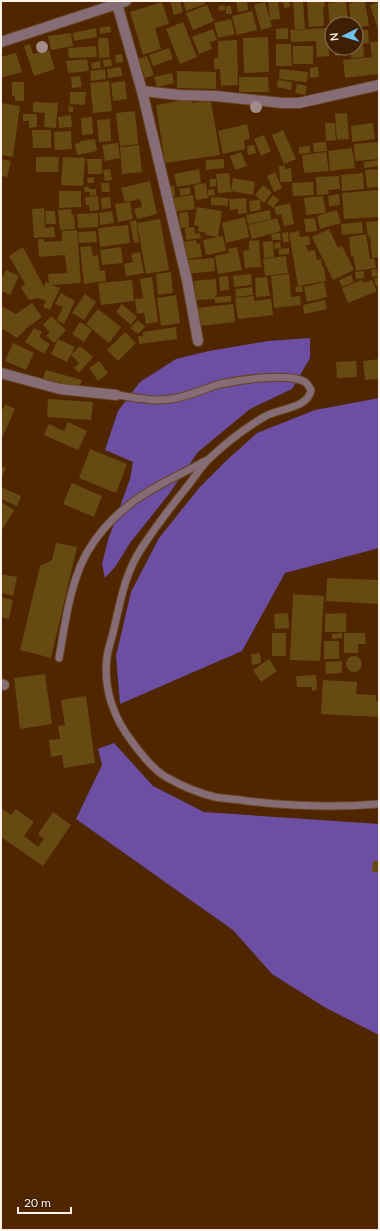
<svg xmlns="http://www.w3.org/2000/svg" width="380" height="1231" viewBox="0 0 380 1231" font-family="Lato,sans-serif">
<style>
.forest{fill:#6c4ea3}
.building{fill:#674912}
.lines{fill:none;stroke-linecap:round;stroke-linejoin:round}
.lane-casing{stroke:#674321;stroke-width:9}
.street-casing{stroke:#674321;stroke-width:12}
.lane{stroke:#866c74;stroke-width:7}
.street{stroke:#866c74;stroke-width:10}
.tree{fill:#a28c88}
</style>
<rect width="100%" height="100%" fill="#4f2600"/>
<g class="forest">
<path d="M 310,338 L 310,358 L 292,389 L 250,409 L 198,452 L 169,494 L 130,543 L 115,567 L 105,578 L 102,564 L 108,540 L 130,479 L 133,462 L 105,450 L 118,411 L 140,382 L 176,359 L 209,351 L 268,341 Z"/>
<path d="M 379,398 L 379,548 L 285,573 L 242,651 L 120,704 L 116,656 L 131,592 L 159,538 L 199,488 L 228,459 L 257,433 L 315,410 Z"/>
<path d="M 114,743 L 153,786 L 204,812 L 379,824 L 379,1035 L 326,1008 L 272,974 L 233,930 L 76,819 L 102,765 L 98,749 Z"/>
</g>
<g class="building">
<path d="M 170,1 L 180,1 L 183,12 L 174,15 Z"/>
<path d="M 183,1 L 204,1 L 205,4 L 186,11 Z"/>
<path d="M 236,1 L 247,1 L 248,10 L 238,12 Z"/>
<path d="M 268,1 L 278,1 L 280,19 L 270,20 Z"/>
<path d="M 283,1 L 289,1 L 290,7 L 284,8 Z"/>
<path d="M 293,1 L 303,1 L 305,29 L 295,29 Z"/>
<path d="M 324,1 L 325,7 L 323,7 L 324,26 L 309,27 L 307,2 Z"/>
<path d="M 346,1 L 348,24 L 332,24 L 332,41 L 331,41 L 328,3 Z"/>
<path d="M 365,1 L 369,26 L 356,27 L 356,24 L 351,24 L 349,3 Z"/>
<path d="M 162,2 L 169,24 L 155,28 L 161,49 L 143,55 L 130,12 Z"/>
<path d="M 265,2 L 272,27 L 261,30 L 254,5 Z"/>
<path d="M 379,2 L 379,33 L 370,5 Z"/>
<path d="M 207,5 L 214,21 L 193,30 L 186,13 Z"/>
<path d="M 225,5 L 225,10 L 219,11 L 219,6 Z"/>
<path d="M 226,6 L 231,6 L 232,14 L 226,14 Z"/>
<path d="M 252,11 L 257,30 L 237,35 L 232,16 Z"/>
<path d="M 231,19 L 235,34 L 218,38 L 214,23 Z"/>
<path d="M 183,22 L 197,57 L 180,64 L 166,29 Z"/>
<path d="M 110,26 L 111,32 L 100,34 L 99,28 Z"/>
<path d="M 96,28 L 97,37 L 74,41 L 73,33 Z"/>
<path d="M 288,28 L 288,39 L 276,39 L 276,29 Z"/>
<path d="M 328,28 L 329,56 L 317,57 L 316,41 L 291,42 L 290,30 Z"/>
<path d="M 213,29 L 217,40 L 210,42 L 212,49 L 199,54 L 192,37 Z"/>
<path d="M 356,30 L 368,30 L 369,43 L 363,44 L 364,57 L 351,58 L 351,48 L 356,48 Z"/>
<path d="M 71,33 L 73,46 L 51,50 L 48,36 Z"/>
<path d="M 268,37 L 269,72 L 244,73 L 243,38 Z"/>
<path d="M 98,38 L 108,38 L 110,57 L 99,58 Z"/>
<path d="M 237,40 L 238,85 L 221,86 L 220,69 L 214,69 L 214,58 L 218,58 L 218,41 Z"/>
<path d="M 379,41 L 379,74 L 345,78 L 343,60 L 372,57 L 370,42 Z"/>
<path d="M 30,44 L 33,54 L 49,50 L 55,69 L 34,76 L 24,46 Z"/>
<path d="M 276,44 L 291,44 L 292,66 L 276,66 Z"/>
<path d="M 96,46 L 97,57 L 69,58 L 68,48 Z"/>
<rect x="293" y="46" width="20" height="18"/>
<path d="M 169,48 L 173,59 L 153,66 L 149,55 Z"/>
<path d="M 348,49 L 348,54 L 335,56 L 334,50 Z"/>
<path d="M 16,53 L 22,72 L 1,78 L 1,57 Z"/>
<path d="M 122,54 L 123,62 L 116,63 L 115,55 Z"/>
<path d="M 147,56 L 154,75 L 145,78 L 138,59 Z"/>
<path d="M 87,59 L 89,71 L 68,73 L 66,61 Z"/>
<path d="M 111,59 L 112,66 L 104,67 L 103,60 Z"/>
<path d="M 100,61 L 101,68 L 92,69 L 91,63 Z"/>
<path d="M 121,67 L 122,76 L 108,78 L 107,69 Z"/>
<path d="M 318,67 L 319,77 L 310,78 L 310,68 Z"/>
<path d="M 105,69 L 106,79 L 91,81 L 90,71 Z"/>
<path d="M 280,69 L 308,72 L 307,82 L 279,79 Z"/>
<path d="M 177,71 L 216,72 L 216,89 L 177,88 Z"/>
<path d="M 172,73 L 174,83 L 157,87 L 154,77 Z"/>
<path d="M 80,76 L 82,87 L 72,88 L 71,77 Z"/>
<path d="M 239,77 L 268,77 L 269,92 L 239,92 Z"/>
<path d="M 278,80 L 292,82 L 291,90 L 277,87 Z"/>
<path d="M 109,81 L 112,111 L 93,113 L 90,83 Z"/>
<path d="M 125,81 L 127,99 L 113,101 L 111,83 Z"/>
<path d="M 12,82 L 24,82 L 24,101 L 15,101 L 15,96 L 12,96 Z"/>
<path d="M 297,84 L 307,86 L 305,95 L 295,93 Z"/>
<path d="M 70,92 L 86,92 L 85,105 L 70,104 Z"/>
<path d="M 191,99 L 192,103 L 211,101 L 220,155 L 165,163 L 156,105 Z"/>
<path d="M 33,102 L 58,103 L 56,128 L 44,127 L 45,113 L 33,112 Z"/>
<path d="M 1,103 L 20,106 L 13,157 L 1,155 Z"/>
<path d="M 73,106 L 73,112 L 69,112 L 68,107 Z"/>
<path d="M 135,111 L 138,144 L 120,146 L 116,113 Z"/>
<path d="M 347,113 L 349,139 L 337,140 L 335,114 Z"/>
<path d="M 23,114 L 37,114 L 37,127 L 29,128 L 29,121 L 23,121 Z"/>
<path d="M 71,115 L 72,127 L 59,128 L 58,117 Z"/>
<path d="M 92,117 L 93,134 L 82,135 L 81,118 Z"/>
<path d="M 110,119 L 111,141 L 99,142 L 97,120 Z"/>
<path d="M 325,123 L 335,123 L 336,140 L 326,141 Z"/>
<path d="M 373,123 L 375,139 L 352,142 L 351,126 Z"/>
<path d="M 247,124 L 250,139 L 244,140 L 245,149 L 223,154 L 218,131 Z"/>
<path d="M 32,130 L 51,130 L 51,148 L 33,148 Z"/>
<path d="M 283,130 L 296,159 L 284,164 L 272,135 Z"/>
<path d="M 71,131 L 72,149 L 55,150 L 54,132 Z"/>
<path d="M 264,135 L 271,151 L 261,156 L 254,139 Z"/>
<path d="M 95,139 L 97,151 L 77,155 L 75,144 L 80,143 L 80,141 Z"/>
<path d="M 326,142 L 327,151 L 314,152 L 313,143 Z"/>
<path d="M 379,142 L 379,159 L 355,161 L 354,144 Z"/>
<path d="M 118,143 L 120,158 L 105,161 L 102,145 Z"/>
<path d="M 139,145 L 142,172 L 122,174 L 120,147 Z"/>
<path d="M 254,145 L 256,153 L 248,155 L 247,146 Z"/>
<path d="M 310,146 L 310,153 L 299,154 L 299,147 Z"/>
<path d="M 352,148 L 355,168 L 330,171 L 328,151 Z"/>
<path d="M 241,152 L 247,166 L 235,170 L 230,156 Z"/>
<path d="M 326,152 L 329,171 L 304,173 L 302,155 Z"/>
<path d="M 36,157 L 59,157 L 58,172 L 36,172 Z"/>
<path d="M 63,157 L 85,158 L 83,186 L 61,185 Z"/>
<path d="M 1,159 L 11,161 L 7,177 L 1,176 Z"/>
<path d="M 87,159 L 102,159 L 102,174 L 88,174 Z"/>
<path d="M 224,159 L 224,168 L 206,170 L 206,160 Z"/>
<path d="M 379,160 L 379,166 L 364,168 L 364,162 Z"/>
<path d="M 279,166 L 285,166 L 285,169 L 291,168 L 292,182 L 280,182 Z"/>
<path d="M 110,169 L 112,180 L 105,181 L 103,170 Z"/>
<path d="M 199,169 L 201,183 L 177,187 L 174,174 Z"/>
<path d="M 379,169 L 379,187 L 367,188 L 365,170 Z"/>
<path d="M 275,172 L 282,188 L 274,192 L 267,176 Z"/>
<path d="M 229,173 L 231,192 L 218,193 L 216,174 Z"/>
<path d="M 363,173 L 364,189 L 342,191 L 341,175 Z"/>
<path d="M 339,176 L 340,189 L 328,190 L 329,194 L 317,195 L 316,177 Z"/>
<path d="M 94,177 L 94,183 L 88,183 L 87,178 Z"/>
<path d="M 233,178 L 255,182 L 253,195 L 231,191 Z"/>
<path d="M 210,179 L 216,179 L 216,186 L 210,187 Z"/>
<path d="M 150,181 L 157,214 L 137,219 L 134,209 L 142,207 L 140,199 L 125,202 L 121,188 Z"/>
<path d="M 313,182 L 314,195 L 293,196 L 292,183 Z"/>
<path d="M 101,183 L 109,183 L 110,192 L 102,192 Z"/>
<path d="M 206,183 L 208,198 L 196,200 L 194,185 Z"/>
<path d="M 263,185 L 272,192 L 264,203 L 255,195 Z"/>
<path d="M 171,186 L 174,186 L 175,196 L 168,197 L 167,189 L 171,189 Z"/>
<path d="M 84,187 L 89,187 L 89,189 L 96,189 L 96,195 L 90,196 L 90,192 L 85,192 Z"/>
<path d="M 190,187 L 191,194 L 181,196 L 179,189 Z"/>
<path d="M 214,189 L 215,195 L 208,196 L 208,190 Z"/>
<path d="M 379,190 L 379,217 L 344,219 L 342,193 Z"/>
<path d="M 59,191 L 81,191 L 81,207 L 59,208 Z"/>
<path d="M 339,194 L 340,205 L 329,206 L 328,196 Z"/>
<path d="M 193,195 L 195,209 L 173,212 L 171,198 Z"/>
<path d="M 273,195 L 279,200 L 273,208 L 267,203 Z"/>
<path d="M 98,196 L 99,210 L 90,211 L 89,205 L 86,205 L 85,197 Z"/>
<path d="M 323,196 L 326,213 L 306,215 L 304,198 Z"/>
<path d="M 110,197 L 111,208 L 102,209 L 101,198 Z"/>
<path d="M 211,197 L 228,198 L 228,206 L 211,205 Z"/>
<path d="M 246,198 L 247,213 L 238,214 L 238,209 L 230,210 L 229,199 Z"/>
<path d="M 260,200 L 261,210 L 250,212 L 249,201 Z"/>
<path d="M 130,202 L 133,219 L 118,222 L 115,204 Z"/>
<path d="M 290,203 L 294,224 L 284,226 L 281,214 L 276,215 L 274,207 Z"/>
<path d="M 197,207 L 222,211 L 218,237 L 206,235 L 206,233 L 198,231 L 199,226 L 194,225 Z"/>
<path d="M 44,208 L 45,228 L 54,227 L 55,237 L 34,238 L 32,209 Z"/>
<path d="M 71,209 L 72,215 L 74,215 L 75,229 L 60,230 L 58,210 Z"/>
<path d="M 270,210 L 271,219 L 248,224 L 246,215 Z"/>
<path d="M 337,210 L 341,223 L 320,229 L 317,216 Z"/>
<path d="M 45,211 L 55,211 L 56,224 L 46,224 Z"/>
<path d="M 112,211 L 114,223 L 100,225 L 99,213 Z"/>
<path d="M 188,212 L 189,227 L 180,228 L 179,213 Z"/>
<path d="M 98,213 L 98,227 L 78,228 L 77,214 Z"/>
<path d="M 245,217 L 249,237 L 226,243 L 222,223 Z"/>
<path d="M 277,218 L 281,231 L 252,239 L 248,225 Z"/>
<path d="M 315,218 L 317,231 L 306,232 L 304,219 Z"/>
<path d="M 160,219 L 169,270 L 146,274 L 137,223 Z"/>
<path d="M 136,220 L 139,242 L 134,243 L 130,222 Z"/>
<path d="M 379,221 L 379,257 L 372,258 L 370,236 L 368,237 L 366,222 Z"/>
<path d="M 362,222 L 363,233 L 342,235 L 341,224 Z"/>
<path d="M 128,225 L 130,243 L 100,247 L 98,228 Z"/>
<path d="M 194,227 L 195,234 L 200,233 L 201,238 L 186,240 L 185,228 Z"/>
<path d="M 329,229 L 338,248 L 342,246 L 354,270 L 333,280 L 312,237 Z"/>
<path d="M 77,230 L 81,283 L 51,285 L 60,288 L 50,310 L 43,307 L 46,301 L 38,298 L 29,300 L 21,288 L 25,284 L 9,256 L 23,247 L 44,287 L 46,281 L 49,284 L 48,274 L 67,273 L 65,255 L 39,257 L 38,239 L 44,239 L 44,242 L 62,241 L 62,231 Z"/>
<path d="M 96,231 L 97,242 L 79,243 L 78,232 Z"/>
<path d="M 299,231 L 300,237 L 309,236 L 310,245 L 306,245 L 308,251 L 315,250 L 317,260 L 321,259 L 322,267 L 324,267 L 326,281 L 298,286 L 289,233 Z"/>
<path d="M 288,232 L 289,242 L 283,242 L 282,233 Z"/>
<path d="M 280,233 L 281,240 L 273,240 L 272,239 L 271,234 Z"/>
<path d="M 366,234 L 370,259 L 374,258 L 376,268 L 356,271 L 353,256 L 351,256 L 349,237 Z"/>
<path d="M 223,236 L 226,251 L 206,255 L 203,240 Z"/>
<path d="M 196,240 L 197,244 L 200,244 L 202,257 L 184,259 L 182,242 Z"/>
<path d="M 259,240 L 261,267 L 245,268 L 243,251 L 249,250 L 249,241 Z"/>
<path d="M 273,241 L 274,257 L 264,258 L 263,242 Z"/>
<path d="M 280,242 L 281,248 L 275,249 L 274,243 Z"/>
<path d="M 91,246 L 93,256 L 98,255 L 100,271 L 105,270 L 106,281 L 84,284 L 80,247 Z"/>
<path d="M 121,247 L 123,263 L 102,265 L 100,250 Z"/>
<path d="M 237,247 L 242,270 L 218,274 L 215,256 L 229,253 L 228,249 Z"/>
<path d="M 289,248 L 289,254 L 279,255 L 279,249 Z"/>
<path d="M 140,252 L 144,273 L 126,276 L 124,264 L 133,262 L 131,254 Z"/>
<path d="M 286,256 L 288,273 L 265,276 L 263,259 Z"/>
<path d="M 214,258 L 215,271 L 187,274 L 186,260 Z"/>
<path d="M 377,269 L 378,276 L 372,277 L 371,270 Z"/>
<path d="M 6,270 L 19,276 L 10,295 L 1,291 L 1,280 Z"/>
<path d="M 364,271 L 364,278 L 356,279 L 355,272 Z"/>
<path d="M 171,272 L 173,293 L 158,295 L 156,274 Z"/>
<path d="M 251,274 L 252,285 L 234,287 L 233,276 Z"/>
<path d="M 289,274 L 291,297 L 300,296 L 301,305 L 274,308 L 271,276 Z"/>
<path d="M 351,275 L 354,282 L 342,287 L 339,280 Z"/>
<path d="M 228,276 L 229,290 L 220,291 L 219,277 Z"/>
<path d="M 152,277 L 158,322 L 146,324 L 144,313 L 137,314 L 135,299 L 143,298 L 140,279 Z"/>
<path d="M 267,277 L 270,296 L 256,297 L 255,278 Z"/>
<path d="M 379,277 L 379,285 L 376,286 L 374,278 Z"/>
<path d="M 216,279 L 217,295 L 214,297 L 231,296 L 231,302 L 215,303 L 215,299 L 196,300 L 194,281 Z"/>
<path d="M 132,280 L 134,301 L 101,305 L 98,283 Z"/>
<path d="M 362,280 L 363,283 L 372,280 L 377,291 L 348,303 L 342,288 Z"/>
<path d="M 324,282 L 327,297 L 307,302 L 304,287 Z"/>
<path d="M 302,286 L 303,292 L 296,292 L 295,287 Z"/>
<path d="M 252,287 L 253,295 L 236,297 L 235,289 Z"/>
<path d="M 61,293 L 75,301 L 64,324 L 57,320 L 63,307 L 55,304 Z"/>
<path d="M 85,294 L 96,302 L 84,320 L 72,313 Z"/>
<path d="M 176,295 L 180,323 L 161,326 L 157,298 Z"/>
<path d="M 254,296 L 254,301 L 271,299 L 273,315 L 238,319 L 235,298 Z"/>
<path d="M 325,300 L 327,309 L 304,314 L 303,305 Z"/>
<path d="M 32,303 L 42,317 L 27,328 L 17,338 L 3,329 L 1,332 L 1,306 L 16,314 Z"/>
<path d="M 122,304 L 137,317 L 131,325 L 116,312 Z"/>
<path d="M 233,304 L 235,322 L 199,326 L 197,308 Z"/>
<path d="M 98,309 L 121,327 L 109,343 L 86,324 Z"/>
<path d="M 51,316 L 66,330 L 54,343 L 46,336 L 50,332 L 43,325 Z"/>
<path d="M 138,320 L 145,327 L 138,334 L 130,328 Z"/>
<path d="M 80,322 L 92,330 L 84,342 L 72,334 Z"/>
<path d="M 176,327 L 177,339 L 139,344 L 138,336 L 143,336 L 143,332 Z"/>
<path d="M 34,328 L 42,332 L 39,337 L 50,344 L 44,354 L 25,342 Z"/>
<path d="M 125,332 L 136,343 L 118,361 L 107,350 Z"/>
<path d="M 58,339 L 75,347 L 67,362 L 51,354 Z"/>
<path d="M 13,343 L 34,353 L 26,370 L 5,361 Z"/>
<path d="M 80,346 L 93,357 L 79,373 L 74,368 L 79,363 L 71,355 Z"/>
<path d="M 379,359 L 379,379 L 365,380 L 363,361 Z"/>
<path d="M 99,361 L 108,373 L 98,381 L 89,368 Z"/>
<path d="M 356,361 L 357,377 L 337,378 L 336,362 Z"/>
<path d="M 46,370 L 82,380 L 79,389 L 43,378 Z"/>
<path d="M 48,399 L 93,402 L 91,420 L 47,417 Z"/>
<path d="M 5,404 L 15,409 L 1,440 L 1,413 Z"/>
<path d="M 68,422 L 87,431 L 78,450 L 44,435 L 49,424 L 64,431 Z"/>
<path d="M 90,449 L 127,464 L 116,493 L 79,478 Z"/>
<path d="M 1,466 L 6,468 L 1,479 Z"/>
<path d="M 72,483 L 102,496 L 94,517 L 63,504 Z"/>
<path d="M 1,487 L 21,496 L 17,506 L 1,499 Z"/>
<path d="M 1,502 L 14,510 L 1,532 Z"/>
<path d="M 56,543 L 77,547 L 51,658 L 20,650 L 40,566 L 52,560 Z"/>
<path d="M 1,574 L 17,577 L 13,596 L 1,593 Z"/>
<path d="M 327,578 L 379,580 L 379,604 L 326,601 Z"/>
<path d="M 293,594 L 324,596 L 320,661 L 290,660 Z"/>
<path d="M 1,597 L 13,600 L 9,619 L 1,617 Z"/>
<path d="M 288,613 L 289,628 L 275,629 L 274,614 Z"/>
<path d="M 346,613 L 346,632 L 325,632 L 325,614 Z"/>
<rect x="272" y="633" width="14" height="23"/>
<path d="M 342,633 L 342,638 L 332,639 L 332,634 Z"/>
<path d="M 344,633 L 365,633 L 366,644 L 358,644 L 358,653 L 344,653 Z"/>
<rect x="324" y="641" width="15" height="18"/>
<path d="M 260,653 L 261,663 L 252,665 L 251,654 Z"/>
<circle cx="354" cy="664" r="8"/>
<path d="M 269,659 L 277,671 L 261,682 L 253,670 Z"/>
<path d="M 342,661 L 342,673 L 326,674 L 325,662 Z"/>
<path d="M 45,674 L 52,724 L 20,729 L 14,678 Z"/>
<path d="M 316,675 L 317,690 L 312,691 L 312,687 L 297,687 L 296,676 Z"/>
<path d="M 323,680 L 357,682 L 356,694 L 376,695 L 376,701 L 379,701 L 379,717 L 321,714 Z"/>
<path d="M 86,696 L 95,763 L 64,768 L 62,755 L 51,757 L 49,740 L 60,739 L 58,726 L 65,725 L 61,700 Z"/>
<path d="M 1,808 L 11,815 L 16,809 L 34,822 L 24,836 L 38,847 L 44,839 L 38,834 L 53,812 L 71,825 L 43,866 L 1,837 Z"/>
<path d="M 373,861 L 379,861 L 379,872 L 372,872 Z"/>
</g>
<g class="lines">
<defs>
<g id="lane">
<path d="M 116,395 C 135,397 150,402 170,399 C 188,397 203,389 220,384 C 238,380 290,372 305,382 C 308,384 309,387 311,390 C 308,409 278,408 264,417 C 245,428 226,443 210,458 C 202,465 196,475 190,483 C 173,504 156,526 141,549 C 124,575 120,604 113,633 C 111,641 108,649 107,657 C 103,689 114,719 133,743 C 141,754 154,770 166,777 C 180,785 198,793 215,797 C 226,799 236,799 247,801 C 291,806 335,808 379,804"/>
<path d="M 59,658 C 64,631 67,603 76,578 C 87,542 115,512 146,493 C 165,481 186,472 205,461"/>
</g>
<g id="street">
<path d="M 117,4 L 142,91 L 187,280 L 198,341"/>
<path d="M 1,42 L 126,1"/>
<path d="M 142,91 L 179,95 L 215,96 L 282,103 L 299,103 L 379,85"/>
<path d="M 1,373 L 60,389 L 116,395"/>
<path d="M 1,684 L 4,685"/>
</g>
</defs>
<use href="#lane" class="lane-casing"/>
<use href="#street" class="street-casing"/>
<use href="#lane" class="lane"/>
<use href="#street" class="street"/>
</g>
<g class="tree">
<circle cx="42" cy="47" r="6"/>
<circle cx="256" cy="107" r="6"/>
</g>
<rect width="380" height="1231" fill="none" stroke="#fdf2ea" stroke-width="4"/>
<g transform="translate(344 36) rotate(265)"><circle r="19" fill="#3f1f03" stroke="#8b735f"/>
<path d="M0-3L7 15L0 10L-7 15Z" fill="#70c2f4"/>
<text y="-6" font-size="11" font-weight="bold" text-anchor="middle" fill="#fdf2ea">N</text>
</g>
<path d="M18 1207v6h53v-6" fill="none" stroke="#fdf2ea" stroke-width="2"/>
<text x="24" y="1207" font-size="12" fill="#fdf2ea" stroke="#3f1f03" stroke-width="3" paint-order="stroke">20 m</text>
</svg>
